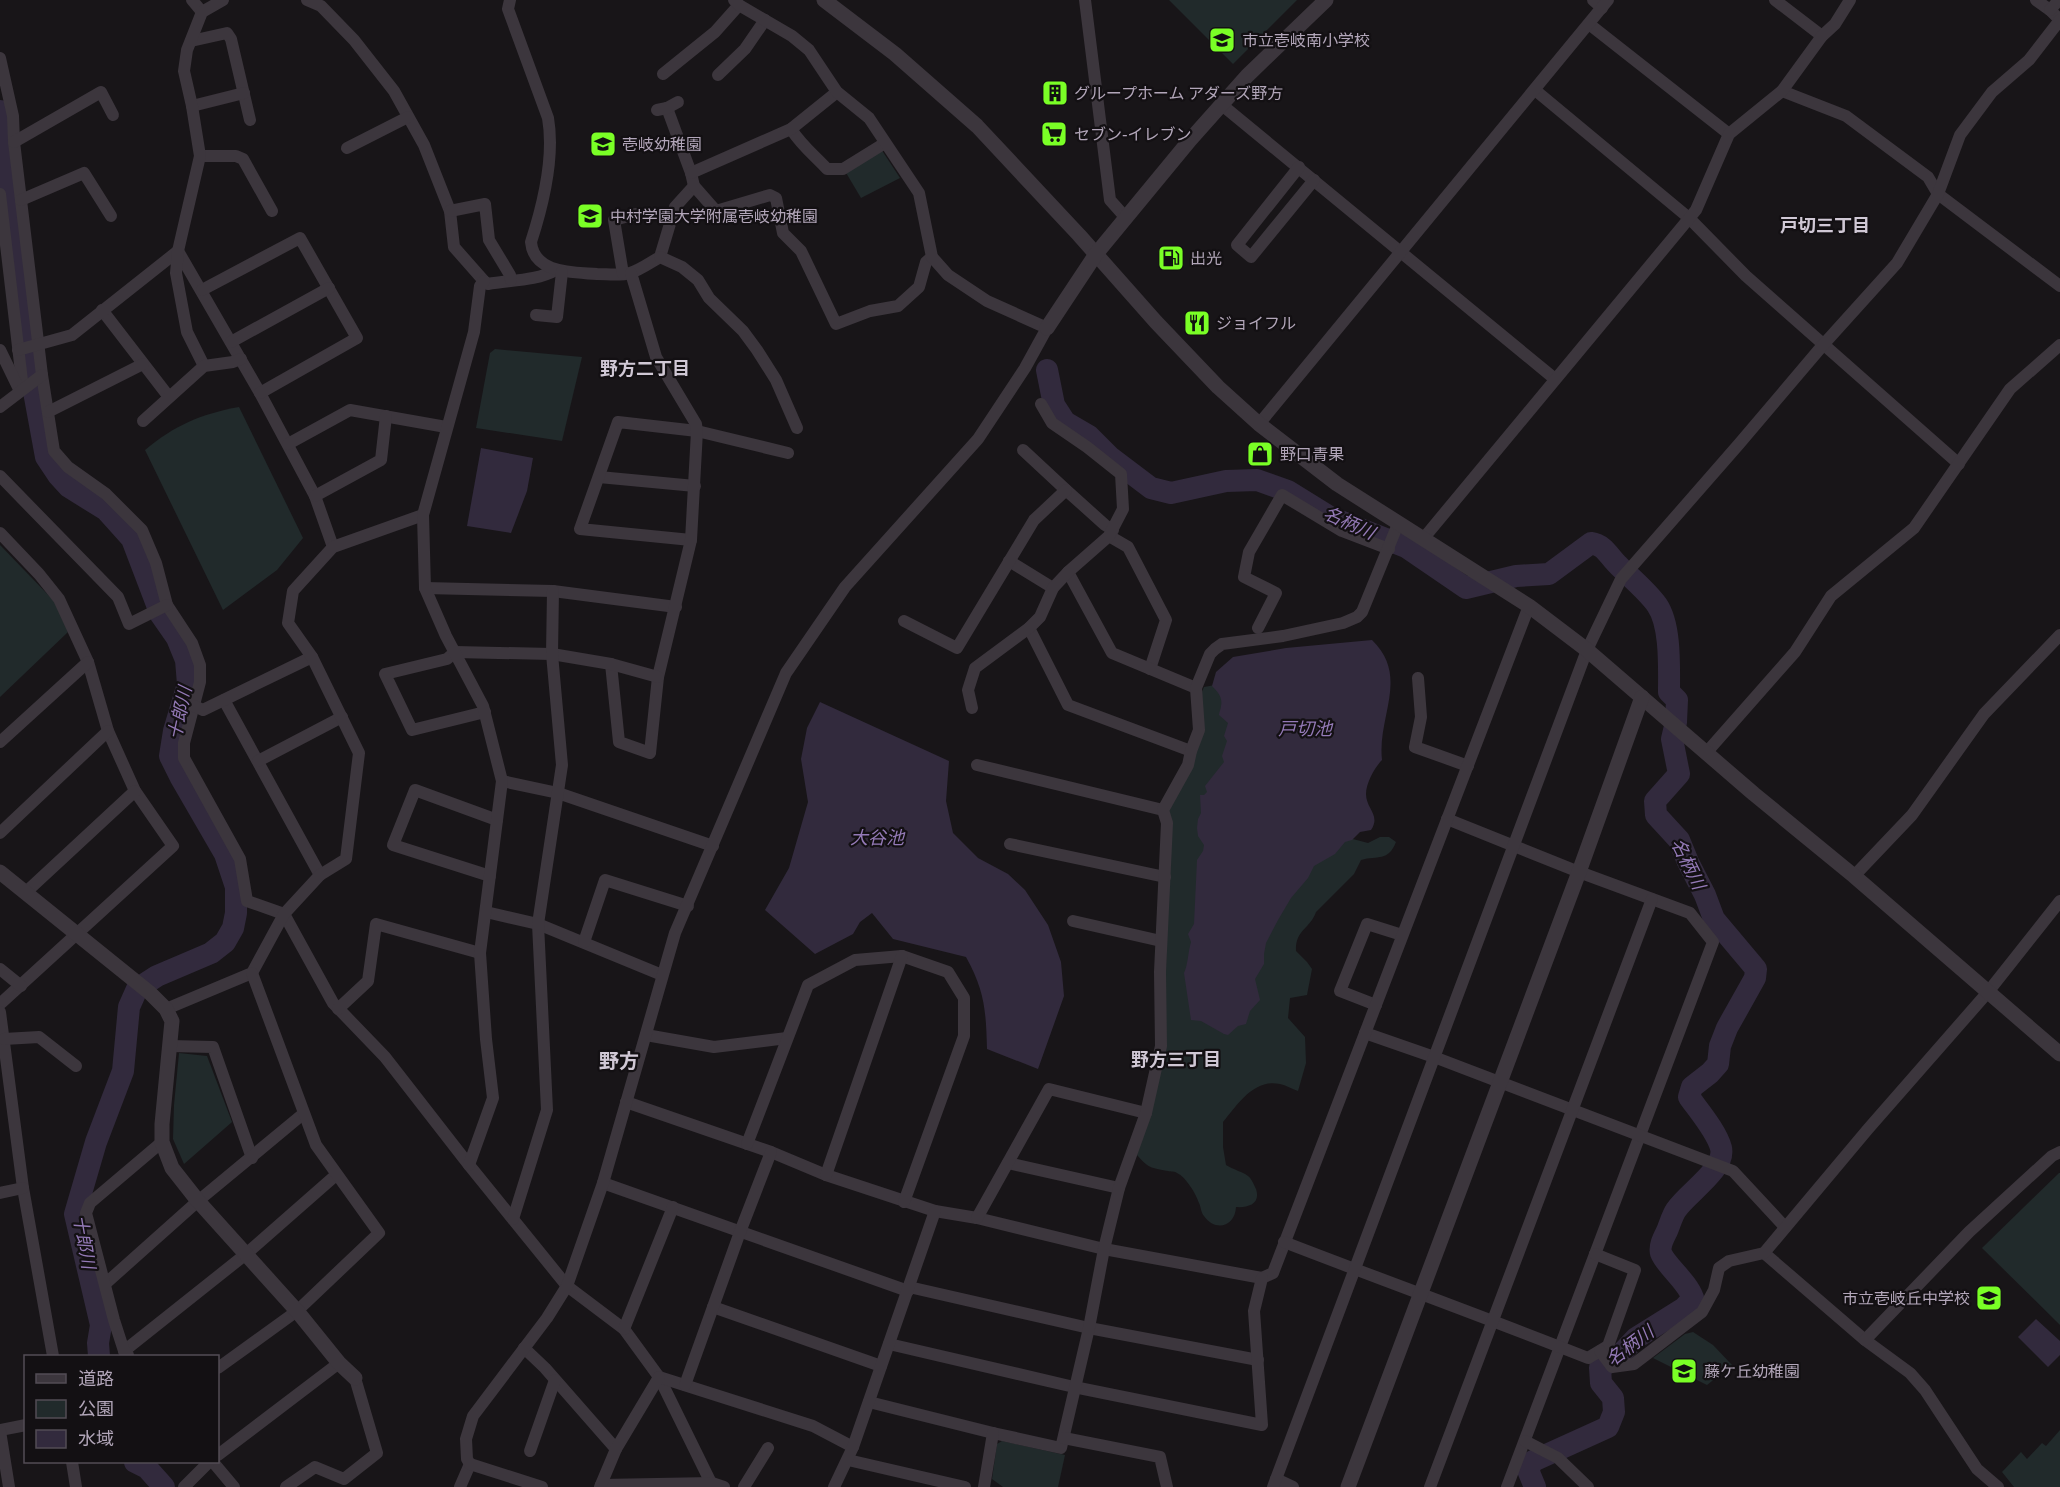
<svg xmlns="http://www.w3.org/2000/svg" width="2060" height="1487" viewBox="0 0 2060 1487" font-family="Signika,'Noto Sans JP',sans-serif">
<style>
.green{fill:#212a2b}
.water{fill:#322a3d}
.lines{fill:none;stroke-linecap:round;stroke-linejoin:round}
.river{stroke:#322a3d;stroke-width:22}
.minor{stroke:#3c363d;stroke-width:12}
.tertiary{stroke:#3c363d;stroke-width:15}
.labels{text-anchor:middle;stroke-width:4.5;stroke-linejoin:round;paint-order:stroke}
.poi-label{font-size:16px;fill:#b2a6b9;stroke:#131013;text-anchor:start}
.neighbourhood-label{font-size:18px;font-weight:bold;fill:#d0c8d5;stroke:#131013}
.water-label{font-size:18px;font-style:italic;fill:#947ab7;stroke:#131013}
.quarter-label{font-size:20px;font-weight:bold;fill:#d0c8d5;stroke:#131013}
</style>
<rect width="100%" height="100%" fill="#181518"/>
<g class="green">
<path d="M 1169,0 L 1297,0 L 1233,64 Z"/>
<path d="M 881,149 L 900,178 L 861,198 L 845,171 Z"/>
<path d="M 495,349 L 582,357 L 562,441 L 476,428 L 490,353 Z"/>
<path d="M 239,407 L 303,538 L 277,570 L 223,610 L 145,450 C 175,425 201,414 239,407 Z"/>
<path d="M 0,545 L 54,601 L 68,632 L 0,697 Z"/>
<path d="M 1215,685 L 1221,688 L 1230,715 L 1251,978 L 1263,941 L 1278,914 L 1311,867 L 1349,838 L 1368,843 L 1380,837 L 1389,837 L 1396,842 C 1388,862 1378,855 1361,860 L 1354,874 L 1316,912 C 1310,929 1295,930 1296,951 L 1307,962 L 1312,969 L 1307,995 L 1290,998 L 1288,1018 L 1305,1037 L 1306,1063 L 1298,1091 C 1292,1089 1286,1085 1280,1084 C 1254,1078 1237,1105 1223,1122 L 1223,1147 L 1226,1165 C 1234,1170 1243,1172 1248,1176 C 1252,1179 1254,1185 1256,1189 C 1261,1204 1248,1208 1236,1207 C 1235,1227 1215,1232 1204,1216 C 1201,1213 1201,1207 1199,1203 C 1196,1194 1186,1177 1177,1173 C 1175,1171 1171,1172 1168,1171 C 1151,1168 1148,1168 1137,1155 L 1165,1045 L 1168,810 L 1190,771 L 1201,694 L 1204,687 Z"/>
<path d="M 179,1053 L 207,1056 L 232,1122 L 184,1164 L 173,1139 L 174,1105 Z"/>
<path d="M 2059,1173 L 2060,1173 L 2060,1325 L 1982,1248 Z"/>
<path d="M 1693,1332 L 1713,1345 L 1732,1365 L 1707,1385 L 1653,1358 L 1685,1334 Z"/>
<path d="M 2060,1430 L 2060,1487 L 2014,1487 L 2002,1472 L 2021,1452 L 2027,1459 L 2042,1443 L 2046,1446 Z"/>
<path d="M 1002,1441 L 1065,1455 L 1058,1487 L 1003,1487 L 992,1479 L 997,1444 Z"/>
</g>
<g class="water">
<path d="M 481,448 L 533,458 L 527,491 L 511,533 L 467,526 Z"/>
<path d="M 1372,640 C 1410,677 1377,716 1382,760 C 1375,767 1366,783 1366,794 C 1366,809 1381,815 1371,830 L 1360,832 L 1352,840 L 1345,842 L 1335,854 L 1314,866 L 1308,878 L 1291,898 L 1278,920 L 1266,943 L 1264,954 L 1264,964 L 1255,979 L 1260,1000 L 1250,1011 L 1246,1024 L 1238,1026 L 1228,1035 L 1224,1034 L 1201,1021 L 1191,1020 L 1184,973 C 1188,965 1188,952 1191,942 L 1188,934 L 1194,924 L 1197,860 L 1203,851 L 1204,845 L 1198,836 L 1197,828 L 1198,819 L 1201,813 L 1200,795 L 1204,795 L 1207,792 L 1205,786 L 1224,762 L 1222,756 L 1227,741 L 1224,736 L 1228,723 L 1219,715 C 1219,712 1221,709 1221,706 C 1223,697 1217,691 1212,686 L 1216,672 L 1233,657 L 1286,648 Z"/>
<path d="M 820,702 L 949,761 L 946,801 L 953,833 L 978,858 L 1008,874 L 1025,890 L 1048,925 L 1061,962 L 1064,996 L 1038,1069 L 987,1049 C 986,1012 985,991 966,957 L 893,939 L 872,913 L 860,922 L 853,934 L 815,954 L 765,910 L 789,868 L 808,802 L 801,759 L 807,728 Z"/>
<path d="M 2036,1319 L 2060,1341 L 2060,1355 L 2048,1367 L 2018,1337 Z"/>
</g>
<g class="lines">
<g class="river">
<path d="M 0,111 L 30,370 L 46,457 L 58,475 L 69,487 L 106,510 L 132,539 L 161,615 L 177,638 L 186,660 L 188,684 L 174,731 L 170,756 L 181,778 L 225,854 L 236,887 L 236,913 L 233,928 L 225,942 L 211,953 L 157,976 L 137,989 L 129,1007 L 123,1071 L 96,1142 L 75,1214 L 101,1325 L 98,1343 L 99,1356"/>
<path d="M 1047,370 L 1054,405 L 1065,422 L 1089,436 L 1110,457 L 1151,488 L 1171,493 L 1226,481 L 1257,480 L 1288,491 L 1330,517 L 1406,547 L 1466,588 L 1516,576 L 1549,574 L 1591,543 C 1605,545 1609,557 1619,566 C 1631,578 1647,591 1657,605 C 1671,625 1669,668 1669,692 L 1677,700 L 1676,722 L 1672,739 L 1679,774 L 1655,801 L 1656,815 L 1679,840 L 1688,862 L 1705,895 L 1714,919 L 1756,969 L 1755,978 L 1727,1028 L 1720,1046 L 1718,1064 L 1710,1073 L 1692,1087 L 1689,1097 C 1699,1111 1717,1132 1721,1148 C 1726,1169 1687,1193 1676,1210 C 1672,1216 1670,1224 1667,1231 C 1664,1237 1659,1246 1661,1253 C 1666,1266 1687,1281 1693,1298 L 1684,1308 L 1636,1338 L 1619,1356 L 1600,1368 L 1601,1383 L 1613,1398 L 1614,1412 L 1608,1427 L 1533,1461 L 1528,1470 L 1535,1487"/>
<path d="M 135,1462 L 147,1468 L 164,1487"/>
</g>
<g class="minor">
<path d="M 192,0 L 202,12"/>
<path d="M 307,0 L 321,6 L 354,40 L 394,91 L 424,145 L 450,211 L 454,247 L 484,281 L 488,284 C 511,280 536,281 556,270"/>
<path d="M 510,0 L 508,9 L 548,118 C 555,158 543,205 531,242 C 534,274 573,272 597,274 C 607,274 621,276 630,273 C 640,270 651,262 660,257 L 675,207 L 694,186"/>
<path d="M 1085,0 L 1110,200 L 1126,218"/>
<path d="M 1593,0 L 1602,8"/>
<path d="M 1775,0 L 1822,36"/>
<path d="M 2036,0 L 2050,10 L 2060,20"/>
<path d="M 2050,10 L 2059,0"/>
<path d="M 1589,24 L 1729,134"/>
<path d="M 191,41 L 227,33 L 231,39 L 250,120"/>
<path d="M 0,58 L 13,116 L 14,142 L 42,375 L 54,451 L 68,467 L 106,494 L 142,530 L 156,563 L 167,605 L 192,643 L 200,665 L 200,682 L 184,743 L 184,758 L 240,859 L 247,901 L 284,914 L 333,1003 L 385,1057 L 469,1165 L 567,1286 L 624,1329 L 659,1377 L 713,1487"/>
<path d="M 663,74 L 715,32 L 739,5"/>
<path d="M 718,75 L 745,49 L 765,20"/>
<path d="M 1535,90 L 1689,218 L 1746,276 L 1959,464"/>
<path d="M 1782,91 L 1846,116 L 1928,177 L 1938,194 L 2060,286"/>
<path d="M 1222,105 L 1555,379"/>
<path d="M 192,106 L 244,93"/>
<path d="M 667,108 L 691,173 L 694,186 L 716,211 L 770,195 L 776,198 L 783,233 L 801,251 L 836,324 L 870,311 L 898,306 L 919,287 L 926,262 L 932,257"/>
<path d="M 657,110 L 667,108 L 678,102"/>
<path d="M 791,129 C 802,146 813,154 827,169 L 843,169 L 885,143"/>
<path d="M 14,142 L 101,92 L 113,115"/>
<path d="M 347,148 L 408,117"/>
<path d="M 200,156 L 236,156 L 243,159 L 272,211"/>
<path d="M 1299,167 L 1237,245 L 1251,257 L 1314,180"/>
<path d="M 691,173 L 791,129 L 837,92"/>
<path d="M 0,194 L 23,389"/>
<path d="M 21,200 L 84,173 L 111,216"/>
<path d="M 450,211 L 485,204 L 489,240 L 510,275 L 511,280"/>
<path d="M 178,251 L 260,393 L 315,496 L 333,547"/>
<path d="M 660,257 L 682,267 L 698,280 L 709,298 L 743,331 L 757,350 L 776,380 L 797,428"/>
<path d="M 623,274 L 614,220 L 636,214"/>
<path d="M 202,290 L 300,238 L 357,338 L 260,393"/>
<path d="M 102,310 L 169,397"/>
<path d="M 536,315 L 557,317 L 562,272"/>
<path d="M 231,342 L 329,288"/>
<path d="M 0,350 L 20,391"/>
<path d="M 18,350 L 72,335 L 178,251"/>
<path d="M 204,366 L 187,332 L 176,273 L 178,251 L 200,156 L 192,106 L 184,71 L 187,50 L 202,12 L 223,0"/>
<path d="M 0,407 L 42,375"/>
<path d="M 48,412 L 143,364"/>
<path d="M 143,421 L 204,366 L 233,362 L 241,359"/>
<path d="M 1259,424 L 1608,0"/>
<path d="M 288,444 L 350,410 L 446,427"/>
<path d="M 1023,450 L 1066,490 L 1105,525 L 1113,530"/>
<path d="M 0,476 L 118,597 L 129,624 L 167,605"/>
<path d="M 599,477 L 695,486"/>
<path d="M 315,496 L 381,460 L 386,416"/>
<path d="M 0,533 L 39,574 L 59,599 L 88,662 L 108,731 L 135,791 L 173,846 L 0,1004"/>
<path d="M 1109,536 L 1128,547 L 1166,620 L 1150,669"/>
<path d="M 1423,539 L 1696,210 L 1729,134 L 1782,91 L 1822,36 L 1835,24 L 1850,0"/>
<path d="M 691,540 L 580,529 L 618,422 L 697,431 L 788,453"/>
<path d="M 1009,561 L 1053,588"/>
<path d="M 1068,572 L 1112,653 L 1196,688"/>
<path d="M 425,588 L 553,591 L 676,607"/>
<path d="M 904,621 L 957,648 L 1034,520 L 1066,490"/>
<path d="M 1029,628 L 1068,705 L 1191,751"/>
<path d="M 1258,628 L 1276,593 L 1244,577 L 1249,552 L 1282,495 L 1342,531 L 1389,549"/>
<path d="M 611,664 L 619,742 L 650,753 L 658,677 L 691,540 L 697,431 L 696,424 L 656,357 L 631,273"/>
<path d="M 1418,678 L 1421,717 L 1415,747 L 1468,766"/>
<path d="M 224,700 L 320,875"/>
<path d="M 194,706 L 203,710 L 312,657"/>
<path d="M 972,708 L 968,690 L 975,668 L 1029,628 L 1040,617 L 1053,588 L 1068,572 L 1109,536 L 1123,509 L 1121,474 L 1087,447 L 1052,423 L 1041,404"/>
<path d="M 485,712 L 412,730 L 385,674 L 447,659 L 455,652 L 552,654 L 611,664 L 658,677"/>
<path d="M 0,742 L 88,662"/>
<path d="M 1706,753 L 1795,652 L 1831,596 L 1914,528 L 2010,389 L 2060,345"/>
<path d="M 258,761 L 342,717"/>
<path d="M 977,765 L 1163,810"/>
<path d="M 502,781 L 558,793 L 713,846"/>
<path d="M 1447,819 L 1579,872 L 1690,913 L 1713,942 L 1507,1487"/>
<path d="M 0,833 L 108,731"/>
<path d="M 1010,844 L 1165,877"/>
<path d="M 490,876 L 393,845 L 415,790 L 497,820"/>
<path d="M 1854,876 L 1912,815 L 1984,714 L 2060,635"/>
<path d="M 25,893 L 135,791"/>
<path d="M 486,912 L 538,924 L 662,975"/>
<path d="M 1073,921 L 1161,941"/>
<path d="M 584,942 L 605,880 L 688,906"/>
<path d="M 0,969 L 21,986"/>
<path d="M 1376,1005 L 1340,991 L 1367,924 L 1402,935"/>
<path d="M 166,1009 L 252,973 L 284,914 L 320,875 L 346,859 L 359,753 L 312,657 L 288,623 L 293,591 L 333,547 L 423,515"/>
<path d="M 338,1009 L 368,981 L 376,924 L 480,953"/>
<path d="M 0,1012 L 23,1188 L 53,1356"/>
<path d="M 1365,1033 L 1434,1057 L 1733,1171 L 1785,1227"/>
<path d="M 646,1035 L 714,1047 L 787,1038"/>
<path d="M 4,1039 L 39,1037 L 76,1066"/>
<path d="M 170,1046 L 213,1047 L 252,1158"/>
<path d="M 626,1102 L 771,1152 L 826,1175 L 935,1211 L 977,1218 L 1104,1249 L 1262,1278 L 1273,1273 L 1529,606"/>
<path d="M 747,1144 L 808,985 L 855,960 L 902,956 L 948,972 L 964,998 L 964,1036 L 904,1202"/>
<path d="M 1008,1163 L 1119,1188"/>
<path d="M 469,1165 L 493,1098 L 486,1039 L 480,953 L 502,781 L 483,706 L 446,636 L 425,588 L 423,515 L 474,332 L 480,286 L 484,281"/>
<path d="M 826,1175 L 902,956"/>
<path d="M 603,1183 L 908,1291"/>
<path d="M 0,1193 L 23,1188"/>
<path d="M 977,1218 L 1049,1089 L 1146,1113"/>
<path d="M 513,1219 L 547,1110 L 538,924 L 562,765 L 552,654 L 553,591"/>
<path d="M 1284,1242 C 1385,1281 1487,1318 1588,1358 L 1608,1346 L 1635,1270 L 1595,1254"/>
<path d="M 1764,1253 L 1865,1340 L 1910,1373 L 1925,1390 L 1977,1469 L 1998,1487"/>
<path d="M 105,1284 L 198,1201 L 303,1114"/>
<path d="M 909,1287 L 1089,1328 L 1258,1360"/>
<path d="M 713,1307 L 881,1366"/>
<path d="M 624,1329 L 673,1207"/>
<path d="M 1865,1340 L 1969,1232 L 2052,1156 L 2060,1152"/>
<path d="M 889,1344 L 1074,1387 L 1262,1425 L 1254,1311 L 1262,1278"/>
<path d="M 524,1348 L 545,1368 L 616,1449"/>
<path d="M 124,1351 L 246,1254 L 336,1175"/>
<path d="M 1600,1351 L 1612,1367 L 1634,1364 L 1702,1312 L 1714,1290 L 1719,1268 L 1729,1261 L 1764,1253 L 1868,1129 L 1988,992 L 2060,901"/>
<path d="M 128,1355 L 124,1351 L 114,1320 L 86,1213 L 90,1203 L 162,1142"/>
<path d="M 218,1368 L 297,1311 L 379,1233 L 316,1145 L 252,973"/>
<path d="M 659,1377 L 813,1426 L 853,1447"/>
<path d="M 685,1385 L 740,1232 L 771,1152"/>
<path d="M 869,1402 L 993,1433 L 1061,1448 L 1089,1328 L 1104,1249 L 1119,1188 L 1146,1113 L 1161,1046 L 1160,972 L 1167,823 L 1163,810 L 1188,765 L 1191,751 L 1199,730 L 1196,688 L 1210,654 L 1215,649 L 1222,644 L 1283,636 L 1343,623 L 1357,617 L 1362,612 L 1398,524"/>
<path d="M 0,1430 L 26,1425"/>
<path d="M 0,1431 L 9,1487"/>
<path d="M 1064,1438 L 1160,1457 L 1167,1487"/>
<path d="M 1525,1441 L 1558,1458 L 1588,1487"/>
<path d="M 530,1451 L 555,1380"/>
<path d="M 218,1455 L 339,1363"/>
<path d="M 848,1460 L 965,1487"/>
<path d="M 72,1462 L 76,1487"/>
<path d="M 213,1462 L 234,1487"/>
<path d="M 1276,1479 L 1293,1487"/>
<path d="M 601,1485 L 712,1483 L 724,1487"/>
<path d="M 184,1487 L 209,1462"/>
<path d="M 286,1487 L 315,1467 L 344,1479 L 377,1453 L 355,1378"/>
<path d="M 460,1487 L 470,1464"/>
<path d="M 542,1487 L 470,1464 L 467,1459 L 466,1439 L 473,1416 L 547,1318 L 567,1286 L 603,1183 L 675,933 L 786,673 L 845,587 L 978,439 L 1025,368 L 1047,328 L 987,301 L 948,275 L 932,257 L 919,193 L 869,118 L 837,92 L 809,50 L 792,36 L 739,5 L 734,0"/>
<path d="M 600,1487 L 616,1449 L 659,1377"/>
<path d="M 744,1487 L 768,1448"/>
<path d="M 834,1487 L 853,1447 L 935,1211"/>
<path d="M 984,1487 L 993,1433"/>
<path d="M 1273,1487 L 1587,650 L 1621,579 L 1739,444 L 1823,345 L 1897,263 L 1938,194 L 1960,135 L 1992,92 L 2029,60 L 2060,20"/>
<path d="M 1430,1487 L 1652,899"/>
</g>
<g class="tertiary">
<path d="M 824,0 L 895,54 L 977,126 L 1079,235 L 1156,322 L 1218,387 L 1259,424 L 1337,484 L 1529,606 L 1587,650 L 1754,794 L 1854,876 L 2060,1054"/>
<path d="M 1047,328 L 1096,254 L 1190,140 L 1247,76 L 1326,0"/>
<path d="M 0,872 L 150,993 L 166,1009 L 172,1021 L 162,1124 L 162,1142 L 172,1168 L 198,1201 L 297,1311 L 339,1363 L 355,1378"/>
<path d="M 1348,1487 L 1579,872 L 1642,697"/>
</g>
</g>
<defs>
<symbol id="school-square" viewBox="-11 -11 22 22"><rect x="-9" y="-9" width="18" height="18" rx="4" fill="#7aff26" stroke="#131013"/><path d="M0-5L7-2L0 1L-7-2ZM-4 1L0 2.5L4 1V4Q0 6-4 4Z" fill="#111"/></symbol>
<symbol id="building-square" viewBox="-11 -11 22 22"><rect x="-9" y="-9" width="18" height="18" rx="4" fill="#7aff26" stroke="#131013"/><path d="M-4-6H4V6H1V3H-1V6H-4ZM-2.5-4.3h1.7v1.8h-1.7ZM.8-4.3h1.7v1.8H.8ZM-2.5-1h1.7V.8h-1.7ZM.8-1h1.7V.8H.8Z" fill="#111"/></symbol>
<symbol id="supermarket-square" viewBox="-11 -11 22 22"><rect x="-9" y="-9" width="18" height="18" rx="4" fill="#7aff26" stroke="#131013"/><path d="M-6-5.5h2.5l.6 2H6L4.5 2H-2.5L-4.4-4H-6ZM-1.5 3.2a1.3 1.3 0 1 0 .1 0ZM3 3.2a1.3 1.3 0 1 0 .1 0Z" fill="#111"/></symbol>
<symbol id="fuel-square" viewBox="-11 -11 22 22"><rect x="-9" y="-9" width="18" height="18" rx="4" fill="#7aff26" stroke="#131013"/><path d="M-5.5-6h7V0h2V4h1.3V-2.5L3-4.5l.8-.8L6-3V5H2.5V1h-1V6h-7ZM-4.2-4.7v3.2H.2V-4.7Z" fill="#111"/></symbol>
<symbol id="restaurant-square" viewBox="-11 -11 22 22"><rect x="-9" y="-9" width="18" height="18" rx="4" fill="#7aff26" stroke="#131013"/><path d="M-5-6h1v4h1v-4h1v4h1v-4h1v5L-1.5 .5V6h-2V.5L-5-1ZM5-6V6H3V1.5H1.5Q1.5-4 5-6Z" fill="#111"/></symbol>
<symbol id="shop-square" viewBox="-11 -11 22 22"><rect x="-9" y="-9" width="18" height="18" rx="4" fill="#7aff26" stroke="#131013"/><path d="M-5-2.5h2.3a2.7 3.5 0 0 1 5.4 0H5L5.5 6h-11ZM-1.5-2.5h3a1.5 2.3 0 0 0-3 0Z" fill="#111"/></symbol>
</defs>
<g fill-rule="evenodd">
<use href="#school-square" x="1207" y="25" width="30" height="30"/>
<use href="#building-square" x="1040" y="78" width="30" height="30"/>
<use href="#supermarket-square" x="1039" y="119" width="30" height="30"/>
<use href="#school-square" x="588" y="129" width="30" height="30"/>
<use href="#school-square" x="575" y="201" width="30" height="30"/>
<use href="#fuel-square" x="1156" y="243" width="30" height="30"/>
<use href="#restaurant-square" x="1182" y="308" width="30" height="30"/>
<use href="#shop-square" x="1245" y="439" width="30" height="30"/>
<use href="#school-square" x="1974" y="1283" width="30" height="30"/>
<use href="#school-square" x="1669" y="1356" width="30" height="30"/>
</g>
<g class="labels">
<g class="poi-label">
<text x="1242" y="46">市立壱岐南小学校</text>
<text x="1074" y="99">グループホーム アダーズ野方</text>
<text x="1074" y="140">セブン-イレブン</text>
<text x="622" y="150">壱岐幼稚園</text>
<text x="610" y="222">中村学園大学附属壱岐幼稚園</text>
<text x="1190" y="264">出光</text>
<text x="1216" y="329">ジョイフル</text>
<text x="1280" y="460">野口青果</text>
<text x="1970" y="1304" text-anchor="end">市立壱岐丘中学校</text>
<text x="1704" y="1377">藤ケ丘幼稚園</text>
</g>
<g class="neighbourhood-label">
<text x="1825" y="232">戸切三丁目</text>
<text x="645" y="375">野方二丁目</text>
<text x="1176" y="1066">野方三丁目</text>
</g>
<g class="water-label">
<text transform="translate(1349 523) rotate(24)" y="6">名柄川</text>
<text transform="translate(180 713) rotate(-78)" y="6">十郎川</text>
<text x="1305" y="735">戸切池</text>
<text x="877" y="844">大谷池</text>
<text transform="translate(1688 864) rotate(64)" y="6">名柄川</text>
<text transform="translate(84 1242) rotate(80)" y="6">十郎川</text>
<text transform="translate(1630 1346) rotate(-37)" y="6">名柄川</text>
</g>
<g class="quarter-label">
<text x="619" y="1068">野方</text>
</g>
</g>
<rect x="24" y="1355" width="195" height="108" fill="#131013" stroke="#534c55" stroke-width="1.5"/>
<rect x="36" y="1374" width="30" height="9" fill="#3c363d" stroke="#534c55" stroke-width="1.5"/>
<text x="78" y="1385" font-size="18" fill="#b2a6b9">道路</text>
<rect x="36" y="1400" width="30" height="18" fill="#212a2b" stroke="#534c55" stroke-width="1.5"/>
<text x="78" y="1415" font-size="18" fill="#b2a6b9">公園</text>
<rect x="36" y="1430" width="30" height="18" fill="#322a3d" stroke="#534c55" stroke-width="1.5"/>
<text x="78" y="1445" font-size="18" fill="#b2a6b9">水域</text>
</svg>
